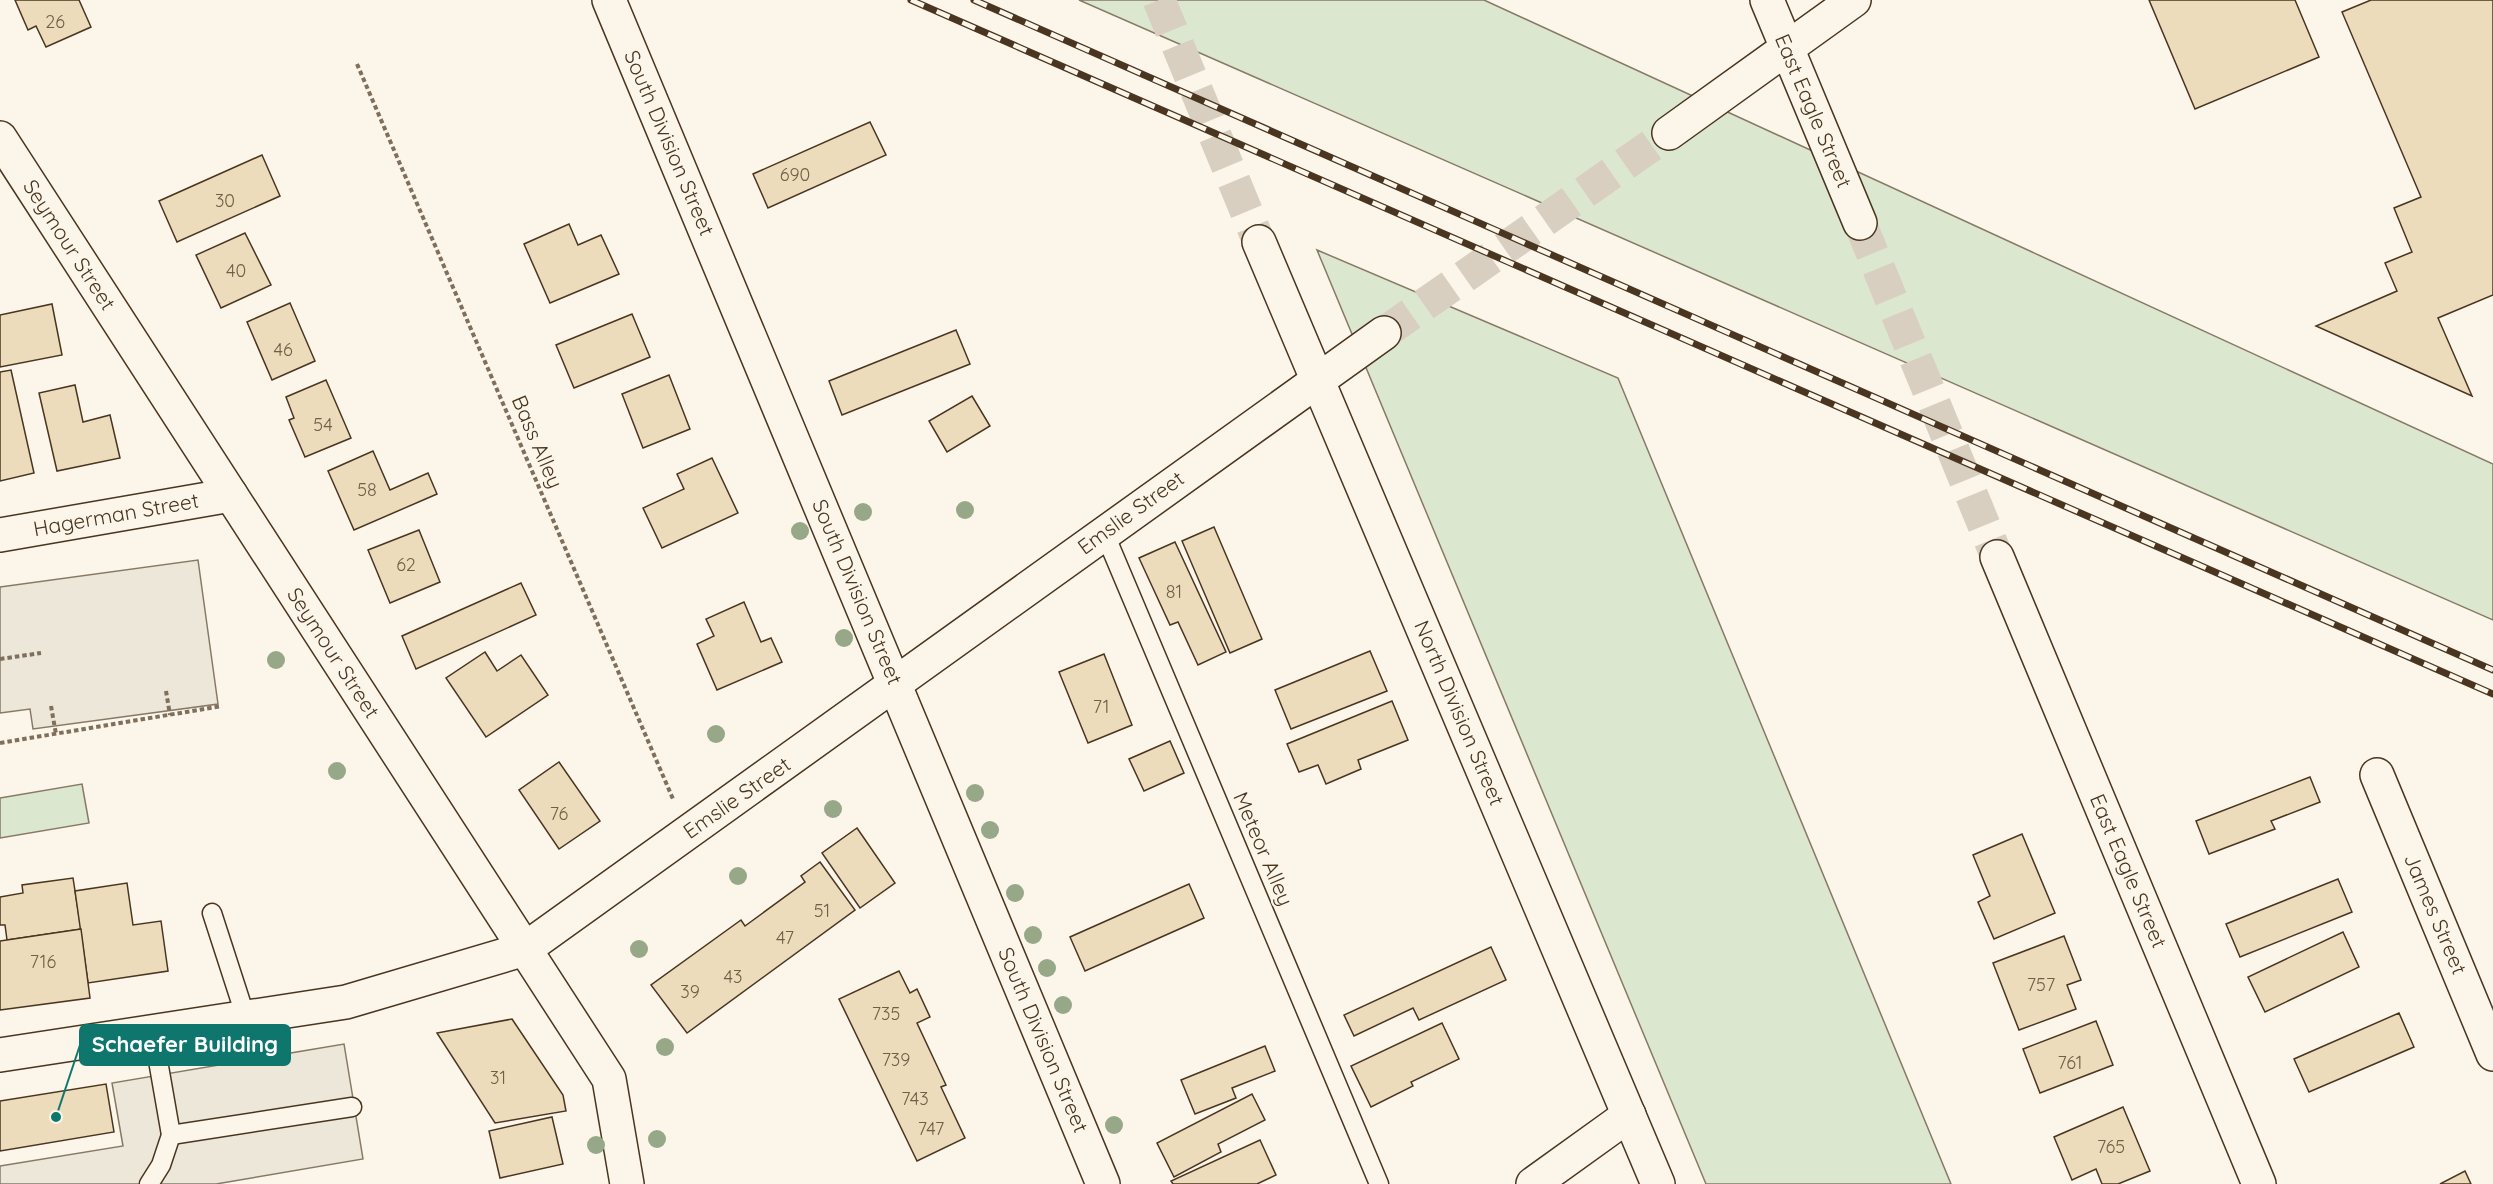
<svg xmlns="http://www.w3.org/2000/svg" width="2493" height="1184" viewBox="0 0 2493 1184" font-family="Quicksand,sans-serif">
<style>
.green{fill:#dce7d0;stroke:#887966;stroke-width:1.5}
.parking{fill:#ede7d9;stroke:#887966;stroke-width:1.5}
.building{fill:#ecdcbc;stroke:#4a3520;stroke-width:1.5}
.lines{fill:none;stroke-linecap:round;stroke-linejoin:round}
.street-tunnel{stroke:#d8cfc1;stroke-width:33;stroke-dasharray:33 16;stroke-linecap:butt}
.lane-casing{stroke:#4a3520;stroke-width:21}
.street-casing{stroke:#4a3520;stroke-width:36}
.path{stroke:#7f6f5c;stroke-width:4;stroke-dasharray:4.5 3;stroke-linecap:butt}
.lane{stroke:#fbf6e9;stroke-width:18}
.street{stroke:#fbf6e9;stroke-width:33}
.rail-casing{stroke:#4a3520;stroke-width:7}
.rail{stroke:#fbf6e9;stroke-width:4.5;stroke-dasharray:14;stroke-linecap:butt}
.tree{fill:#96a887}
.labels{text-anchor:middle;stroke-width:4.5;stroke-linejoin:round;paint-order:stroke}
.number-label{font-size:18px;fill:#725f47}
.street-label{font-size:21px;fill:#4a3520;stroke:#fbf6e9}
.leader{fill:none;stroke:#0f766e;stroke-width:2}
.callout-dot{fill:#0f766e;stroke:#fbf6e9;stroke-width:2}
.callout{fill:#0f766e;stroke:#0f766e;stroke-width:2}
.callout-label{font-size:22px;text-anchor:middle;font-weight:bold;fill:#fff}
</style>
<rect width="100%" height="100%" fill="#fbf6e9"/>
<g class="green">
<path d="M 1079,0 L 1484,0 L 2493,464 L 2493,620 Z"/>
<path d="M 1317,250 L 1618,378 L 1951,1184 L 1706,1184 Z"/>
<path d="M 82,784 L 89,823 L 0,838 L 0,798 Z"/>
</g>
<g class="parking">
<path d="M 198,560 L 218,704 L 33,729 L 30,709 L 0,713 L 0,587 Z"/>
<path d="M 344,1044 L 363,1159 L 216,1184 L 0,1184 L 0,1166 L 123,1146 L 112,1083 Z"/>
</g>
<g class="building">
<path d="M 15,0 L 79,0 L 91,27 L 46,47 L 36,26 L 28,30 Z"/>
<path d="M 2149,0 L 2295,0 L 2319,57 L 2195,109 Z"/>
<path d="M 2371,0 L 2493,0 L 2493,295 L 2438,318 L 2472,396 L 2316,326 L 2397,291 L 2385,263 L 2412,252 L 2394,208 L 2421,197 L 2342,12 Z"/>
<path d="M 870,122 L 886,155 L 768,208 L 753,174 Z"/>
<path d="M 262,155 L 280,196 L 177,242 L 159,201 Z"/>
<path d="M 569,224 L 578,245 L 601,235 L 619,274 L 550,303 L 524,244 Z"/>
<path d="M 245,233 L 271,285 L 221,308 L 196,255 Z"/>
<path d="M 290,303 L 315,361 L 272,380 L 247,322 Z"/>
<path d="M 52,304 L 62,355 L 0,367 L 0,315 Z"/>
<path d="M 632,314 L 650,357 L 574,388 L 556,345 Z"/>
<path d="M 956,330 L 970,364 L 842,415 L 829,381 Z"/>
<path d="M 11,370 L 34,473 L 0,481 L 0,372 Z"/>
<path d="M 669,375 L 690,429 L 643,448 L 622,394 Z"/>
<path d="M 326,380 L 351,438 L 305,457 L 289,420 L 294,418 L 286,397 Z"/>
<path d="M 75,385 L 83,422 L 110,415 L 120,458 L 57,471 L 39,393 Z"/>
<path d="M 972,396 L 990,426 L 947,452 L 929,421 Z"/>
<path d="M 373,451 L 390,490 L 428,473 L 437,494 L 354,530 L 328,471 Z"/>
<path d="M 712,458 L 738,513 L 662,548 L 643,508 L 684,489 L 677,474 Z"/>
<path d="M 1214,527 L 1262,639 L 1230,653 L 1182,541 Z"/>
<path d="M 419,530 L 440,582 L 390,603 L 368,550 Z"/>
<path d="M 1175,542 L 1226,652 L 1198,665 L 1178,622 L 1170,625 L 1139,558 Z"/>
<path d="M 521,583 L 536,615 L 416,669 L 402,636 Z"/>
<path d="M 744,602 L 761,642 L 771,638 L 782,662 L 717,690 L 697,644 L 714,636 L 706,619 Z"/>
<path d="M 1370,651 L 1387,691 L 1291,729 L 1275,690 Z"/>
<path d="M 485,652 L 497,671 L 521,655 L 548,695 L 486,737 L 446,678 Z"/>
<path d="M 1104,654 L 1132,725 L 1088,743 L 1059,672 Z"/>
<path d="M 1392,701 L 1408,740 L 1358,760 L 1361,769 L 1326,784 L 1318,765 L 1299,772 L 1287,744 Z"/>
<path d="M 1170,741 L 1184,773 L 1144,791 L 1129,759 Z"/>
<path d="M 559,762 L 600,821 L 559,849 L 519,790 Z"/>
<path d="M 2310,777 L 2320,802 L 2271,821 L 2275,829 L 2209,854 L 2196,821 Z"/>
<path d="M 857,828 L 895,883 L 860,908 L 822,853 Z"/>
<path d="M 2022,834 L 2055,913 L 1994,939 L 1978,902 L 1990,896 L 1973,855 Z"/>
<path d="M 820,862 L 855,910 L 687,1033 L 651,985 L 741,920 L 745,926 L 805,882 L 801,876 Z"/>
<path d="M 73,878 L 81,929 L 7,940 L 5,925 L 0,925 L 0,897 L 23,893 L 22,885 Z"/>
<path d="M 2338,879 L 2352,912 L 2240,957 L 2226,924 Z"/>
<path d="M 127,883 L 133,925 L 161,921 L 168,971 L 88,983 L 75,891 Z"/>
<path d="M 1189,884 L 1204,918 L 1085,971 L 1070,937 Z"/>
<path d="M 81,929 L 90,998 L 0,1010 L 0,941 Z"/>
<path d="M 2343,932 L 2359,967 L 2265,1012 L 2248,977 Z"/>
<path d="M 2064,936 L 2081,980 L 2067,985 L 2076,1009 L 2019,1030 L 1993,963 Z"/>
<path d="M 1491,947 L 1506,980 L 1419,1020 L 1413,1008 L 1354,1036 L 1344,1015 Z"/>
<path d="M 899,971 L 910,993 L 917,989 L 930,1017 L 917,1023 L 946,1085 L 941,1087 L 965,1138 L 917,1161 L 839,999 Z"/>
<path d="M 2399,1013 L 2414,1047 L 2309,1092 L 2294,1059 Z"/>
<path d="M 512,1019 L 563,1095 L 566,1111 L 495,1123 L 437,1033 Z"/>
<path d="M 2096,1021 L 2113,1065 L 2040,1093 L 2023,1049 Z"/>
<path d="M 1442,1023 L 1459,1059 L 1411,1082 L 1413,1086 L 1371,1107 L 1351,1066 Z"/>
<path d="M 1265,1046 L 1275,1071 L 1232,1088 L 1236,1098 L 1195,1114 L 1181,1080 Z"/>
<path d="M 106,1084 L 114,1132 L 0,1151 L 0,1101 Z"/>
<path d="M 1252,1094 L 1265,1120 L 1218,1144 L 1221,1152 L 1174,1177 L 1157,1143 Z"/>
<path d="M 2123,1107 L 2150,1171 L 2118,1184 L 2102,1184 L 2096,1169 L 2072,1180 L 2054,1137 Z"/>
<path d="M 552,1117 L 563,1164 L 500,1178 L 489,1131 Z"/>
<path d="M 1260,1140 L 1276,1175 L 1257,1184 L 1173,1184 L 1171,1181 Z"/>
<path d="M 2465,1171 L 2471,1184 L 2440,1184 Z"/>
</g>
<g class="lines">
<g class="street-tunnel">
<path d="M 1159,0 L 1259,242"/>
<path d="M 1860,223 L 1997,557"/>
<path d="M 1384,333 L 1669,133"/>
</g>
<defs>
<g id="lane">
<path d="M 1104,532 L 1379,1184"/>
<path d="M 212,913 L 246,1018"/>
<path d="M 171,1135 L 352,1107"/>
<path d="M 149,1184 L 161,1165 L 171,1135 L 153,1032"/>
</g>
<g id="street">
<path d="M 609,0 L 1103,1184"/>
<path d="M 1767,0 L 1860,223"/>
<path d="M 1669,133 L 1854,0"/>
<path d="M 0,138 L 609,1079 L 627,1184"/>
<path d="M 1259,242 L 1658,1184"/>
<path d="M 0,535 L 231,495"/>
<path d="M 1997,557 L 2259,1184"/>
<path d="M 2377,775 L 2493,1054"/>
<path d="M 0,1055 L 346,1002 L 525,949 L 1384,333"/>
<path d="M 1533,1184 L 1629,1115"/>
</g>
</defs>
<use href="#lane" class="lane-casing"/>
<use href="#street" class="street-casing"/>
<g class="path">
<path d="M 357,64 L 673,799"/>
<path d="M 0,659 L 41,653"/>
<path d="M 166,691 L 170,715"/>
<path d="M 51,706 L 56,734"/>
<path d="M 0,743 L 222,706"/>
</g>
<use href="#lane" class="lane"/>
<use href="#street" class="street"/>
<defs>
<g id="rail">
<path d="M 911,0 L 2493,694"/>
<path d="M 974,0 L 2493,670"/>
</g>
</defs>
<use href="#rail" class="rail-casing"/>
<use href="#rail" class="rail"/>
</g>
<g class="tree">
<circle cx="965" cy="510" r="9"/>
<circle cx="863" cy="512" r="9"/>
<circle cx="800" cy="531" r="9"/>
<circle cx="844" cy="638" r="9"/>
<circle cx="276" cy="660" r="9"/>
<circle cx="716" cy="734" r="9"/>
<circle cx="337" cy="771" r="9"/>
<circle cx="975" cy="793" r="9"/>
<circle cx="833" cy="809" r="9"/>
<circle cx="990" cy="830" r="9"/>
<circle cx="738" cy="876" r="9"/>
<circle cx="1015" cy="893" r="9"/>
<circle cx="1033" cy="935" r="9"/>
<circle cx="639" cy="949" r="9"/>
<circle cx="1047" cy="968" r="9"/>
<circle cx="1063" cy="1005" r="9"/>
<circle cx="665" cy="1047" r="9"/>
<circle cx="1114" cy="1125" r="9"/>
<circle cx="657" cy="1139" r="9"/>
<circle cx="596" cy="1145" r="9"/>
</g>
<g class="labels">
<g class="number-label">
<text x="55" y="28">26</text>
<text x="795" y="181">690</text>
<text x="225" y="207">30</text>
<text x="236" y="277">40</text>
<text x="283" y="356">46</text>
<text x="323" y="431">54</text>
<text x="367" y="496">58</text>
<text x="406" y="571">62</text>
<text x="1174" y="598">81</text>
<text x="1101" y="713">71</text>
<text x="559" y="820">76</text>
<text x="822" y="917">51</text>
<text x="785" y="944">47</text>
<text x="43" y="968">716</text>
<text x="733" y="983">43</text>
<text x="2041" y="991">757</text>
<text x="690" y="998">39</text>
<text x="886" y="1020">735</text>
<text x="896" y="1066">739</text>
<text x="2070" y="1069">761</text>
<text x="498" y="1084">31</text>
<text x="915" y="1105">743</text>
<text x="931" y="1135">747</text>
<text x="2111" y="1153">765</text>
</g>
<g class="street-label">
<text transform="translate(1813 111) rotate(67)" y="7">East Eagle Street</text>
<text transform="translate(669 143) rotate(67)" y="7">South Division Street</text>
<text transform="translate(69 245) rotate(57)" y="7">Seymour Street</text>
<text transform="translate(537 442) rotate(67)" y="7">Bass Alley</text>
<text transform="translate(1131 513) rotate(-36)" y="7">Emslie Street</text>
<text transform="translate(116 515) rotate(-10)" y="7">Hagerman Street</text>
<text transform="translate(857 592) rotate(67)" y="7">South Division Street</text>
<text transform="translate(333 653) rotate(57)" y="7">Seymour Street</text>
<text transform="translate(1459 713) rotate(67)" y="7">North Division Street</text>
<text transform="translate(737 798) rotate(-35)" y="7">Emslie Street</text>
<text transform="translate(1263 849) rotate(67)" y="7">Meteor Alley</text>
<text transform="translate(2128 871) rotate(67)" y="7">East Eagle Street</text>
<text transform="translate(2435 914) rotate(67)" y="7">James Street</text>
<text transform="translate(1043 1040) rotate(67)" y="7">South Division Street</text>
</g>
</g>
<path class="leader" d="M56 1117L80 1045"/>
<circle class="callout-dot" cx="56" cy="1117" r="6"/>
<rect class="callout" x="80" y="1025" width="210" height="40" rx="6"/>
<g class="callout-label">
<text x="185" y="1052">Schaefer Building</text>
</g>
</svg>
